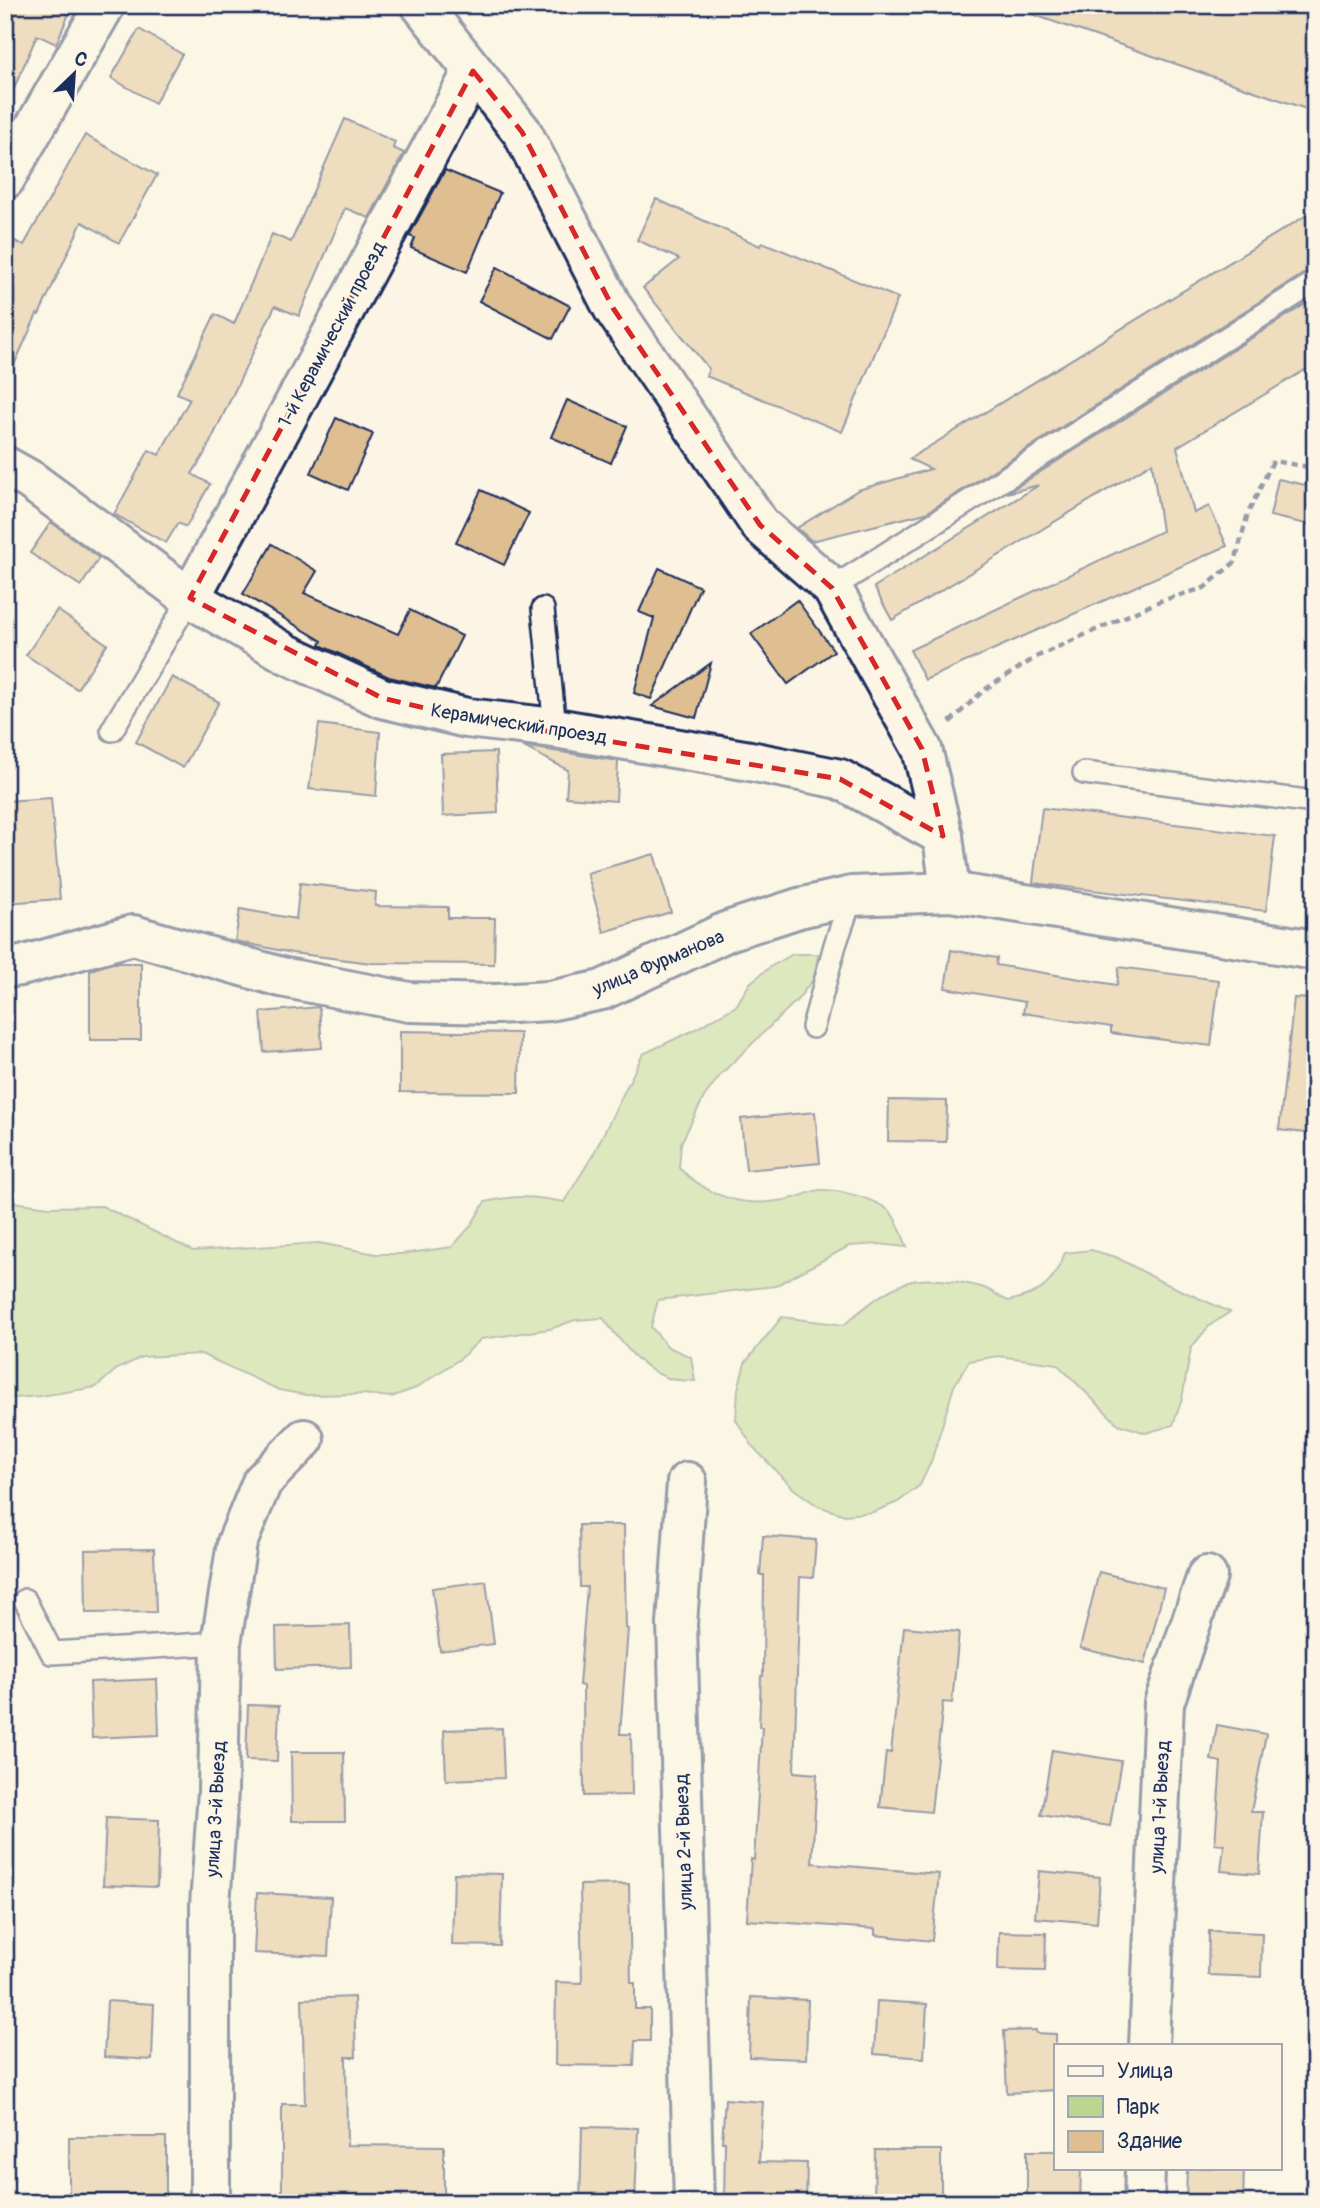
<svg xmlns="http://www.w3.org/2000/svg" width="1320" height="2208" viewBox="0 0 1320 2208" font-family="Pangolin,sans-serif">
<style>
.green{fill:#bbd78f;stroke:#6b8376;stroke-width:2}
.building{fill:#dfbe92;stroke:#1b2f5e;stroke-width:2}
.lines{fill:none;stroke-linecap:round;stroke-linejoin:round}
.service-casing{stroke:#1b2f5e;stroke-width:26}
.minor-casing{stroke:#1b2f5e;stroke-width:44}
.path{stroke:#1b2f5e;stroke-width:4.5;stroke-dasharray:7 5;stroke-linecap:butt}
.service{stroke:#fcf5e5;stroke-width:21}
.minor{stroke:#fcf5e5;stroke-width:38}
.marked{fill:none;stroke:#d62828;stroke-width:5;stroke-dasharray:14 9;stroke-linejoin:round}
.labels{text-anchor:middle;stroke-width:5;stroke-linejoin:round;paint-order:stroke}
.street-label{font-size:19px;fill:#1b2f5e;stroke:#fcf5e5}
</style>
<rect width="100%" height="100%" fill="#fcf5e5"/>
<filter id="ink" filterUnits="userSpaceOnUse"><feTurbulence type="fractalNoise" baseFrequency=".0143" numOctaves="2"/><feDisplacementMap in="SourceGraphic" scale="14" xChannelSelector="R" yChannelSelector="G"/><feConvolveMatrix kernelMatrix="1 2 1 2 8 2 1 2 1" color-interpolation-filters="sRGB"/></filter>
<g filter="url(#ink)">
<g class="green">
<path d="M 793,954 L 818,954 L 814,978 L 798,999 L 721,1074 L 704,1097 L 681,1143 L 679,1168 C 713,1200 748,1209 794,1198 C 802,1196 811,1191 820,1190 C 838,1189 878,1199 891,1213 C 898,1221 903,1237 907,1247 L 879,1244 L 849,1246 L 775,1286 L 658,1300 L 651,1327 L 668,1347 L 691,1357 L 695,1381 C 687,1380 676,1381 668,1378 C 639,1368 620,1340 603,1318 L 575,1320 L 550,1329 L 481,1339 L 461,1358 L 416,1388 L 391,1397 L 363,1394 L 306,1395 L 279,1390 L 201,1354 L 142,1357 L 117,1369 L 96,1387 L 41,1396 L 14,1398 L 5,1391 L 5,1201 L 49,1207 L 102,1206 L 193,1251 L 319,1243 L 376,1254 L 402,1254 L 452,1247 L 470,1227 L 485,1202 C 515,1195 534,1196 564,1202 L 593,1155 L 643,1054 L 690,1032 L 736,1006 L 750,983 L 770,967 Z"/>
<path d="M 1091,1250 L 1116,1257 L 1160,1281 L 1230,1312 L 1209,1326 L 1191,1348 L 1182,1399 L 1173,1425 L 1146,1433 L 1118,1424 L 1057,1364 L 998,1356 L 969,1361 L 954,1386 L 931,1462 L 920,1485 L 898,1502 L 873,1512 L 845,1515 L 818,1506 L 794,1489 L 753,1447 L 736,1420 L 738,1389 L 745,1363 L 782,1317 L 844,1325 C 863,1308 883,1291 908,1282 C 926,1276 965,1282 984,1288 C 992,1291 1000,1297 1008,1301 C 1044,1293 1050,1286 1065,1253 Z"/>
</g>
<g class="building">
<path d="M 5,5 L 50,5 L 69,14 L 56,44 L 37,35 L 5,109 Z"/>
<path d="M 1021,5 L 1315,5 L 1315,112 L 1020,10 Z"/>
<path d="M 139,29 L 182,54 L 155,103 L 111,78 Z"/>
<path d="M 345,119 L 395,142 L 393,148 L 404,153 L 369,218 L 345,208 L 299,316 L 275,306 L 206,451 L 192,474 L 210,484 L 186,527 L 178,523 L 166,543 L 114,514 L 149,450 L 159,455 L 190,399 L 177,393 L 215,314 L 234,324 L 272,234 L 291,242 Z"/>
<path d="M 85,135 L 157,175 L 119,243 L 82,222 L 39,315 L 37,314 L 5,385 L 5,237 L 24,245 Z"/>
<path d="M 445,170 L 500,193 L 467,272 L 411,248 L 415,238 L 409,236 Z"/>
<path d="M 656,199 L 760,246 L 762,242 L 898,298 L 842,432 L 706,376 L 709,369 L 643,288 L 679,259 L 637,240 Z"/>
<path d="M 1315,210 L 1315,269 L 1308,271 L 926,513 L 812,541 L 797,528 L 858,490 L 931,469 L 909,459 Z"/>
<path d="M 497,267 L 570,306 L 553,339 L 479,301 Z"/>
<path d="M 1315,298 L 1315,364 L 1177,447 L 1194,513 L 1209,506 L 1227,546 L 925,680 L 910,650 L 1162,531 L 1152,463 L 892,620 L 874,587 L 1039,485 L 1007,493 Z"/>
<path d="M 567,400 L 627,426 L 611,463 L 551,437 Z"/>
<path d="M 336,418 L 373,434 L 348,490 L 311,473 Z"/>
<path d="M 1278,479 L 1315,487 L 1315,526 L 1270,516 Z"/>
<path d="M 481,490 L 529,513 L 504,565 L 456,542 Z"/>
<path d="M 51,522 L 99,558 L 81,586 L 30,553 Z"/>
<path d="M 272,544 L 317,571 L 304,593 L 398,634 L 410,610 L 462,636 L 436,688 L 389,677 L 320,645 L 322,641 L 243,594 Z"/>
<path d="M 659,568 L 700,587 L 651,699 L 634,693 L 654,618 L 639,612 Z"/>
<path d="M 797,600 L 834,651 L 788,684 L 751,634 Z"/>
<path d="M 57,610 L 107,644 L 77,689 L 26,655 Z"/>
<path d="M 711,663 L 696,718 L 652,706 Z"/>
<path d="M 172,677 L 219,702 L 183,768 L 136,742 Z"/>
<path d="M 319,724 L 380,732 L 376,796 L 309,789 Z"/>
<path d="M 522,746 L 618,761 L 616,801 L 566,797 L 568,770 Z"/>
<path d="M 496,752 L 498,813 L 443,816 L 441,754 Z"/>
<path d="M 51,798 L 60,899 L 5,903 L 5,801 Z"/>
<path d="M 1042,808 L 1275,836 L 1266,911 L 1033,883 Z"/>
<path d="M 654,854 L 671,912 L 604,932 L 587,873 Z"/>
<path d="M 300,883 L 376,892 L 375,906 L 448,907 L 448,918 L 495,918 L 494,964 L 371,963 L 292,953 L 235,941 L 240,909 L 296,919 Z"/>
<path d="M 951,950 L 997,958 L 996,965 L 1117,985 L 1119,967 L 1219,980 L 1211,1046 L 1111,1033 L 1111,1027 L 1023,1013 L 1025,1002 L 945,988 Z"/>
<path d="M 113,963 L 141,963 L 141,1040 L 90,1040 L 90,970 Z"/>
<path d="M 1294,998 L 1315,999 L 1315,1134 L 1279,1130 Z"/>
<path d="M 319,1007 L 322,1048 L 264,1052 L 261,1012 Z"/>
<path d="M 400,1031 L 520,1033 L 519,1093 L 400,1092 Z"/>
<path d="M 889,1100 L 947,1101 L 946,1142 L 888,1141 Z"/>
<path d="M 815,1112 L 820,1163 L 746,1170 L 741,1119 Z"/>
<path d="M 579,1525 L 624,1525 L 626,1628 L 628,1629 L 620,1734 L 631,1734 L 632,1795 L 584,1796 L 583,1686 L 579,1685 L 587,1587 L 580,1587 Z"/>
<path d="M 763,1536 L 816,1540 L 813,1578 L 800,1577 L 794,1772 L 817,1774 L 812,1863 L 939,1874 L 932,1941 L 875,1935 L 875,1929 L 747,1920 L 751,1859 L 754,1860 L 762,1727 L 759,1727 L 761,1676 L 763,1676 L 764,1575 L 760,1575 Z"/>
<path d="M 154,1549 L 156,1612 L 86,1613 L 85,1550 Z"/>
<path d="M 1099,1572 L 1164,1588 L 1145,1664 L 1080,1648 Z"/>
<path d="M 486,1581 L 494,1644 L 440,1651 L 432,1588 Z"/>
<path d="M 350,1625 L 351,1667 L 277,1669 L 276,1627 Z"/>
<path d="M 904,1627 L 959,1632 L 952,1703 L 943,1702 L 931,1812 L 880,1807 L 886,1752 L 891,1753 Z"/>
<path d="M 157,1679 L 159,1735 L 92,1738 L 90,1682 Z"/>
<path d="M 248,1705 L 279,1706 L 277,1761 L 246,1760 Z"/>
<path d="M 1217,1725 L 1266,1734 L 1251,1812 L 1263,1812 L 1259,1874 L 1221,1871 L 1224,1845 L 1215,1844 L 1221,1762 L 1211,1760 Z"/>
<path d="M 502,1728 L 504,1778 L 446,1780 L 444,1730 Z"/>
<path d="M 1052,1750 L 1121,1761 L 1110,1826 L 1041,1815 Z"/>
<path d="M 291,1752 L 344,1752 L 345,1821 L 292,1821 Z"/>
<path d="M 106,1818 L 159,1820 L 157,1887 L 103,1885 Z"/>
<path d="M 1039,1871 L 1100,1877 L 1097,1923 L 1035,1918 Z"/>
<path d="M 454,1873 L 502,1874 L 500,1946 L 452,1945 Z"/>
<path d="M 629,1884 L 631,1983 L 635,1983 L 635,2009 L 650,2009 L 650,2041 L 635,2041 L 634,2066 L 555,2065 L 556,1982 L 582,1983 L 580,1885 Z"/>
<path d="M 257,1893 L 331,1897 L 328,1956 L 254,1953 Z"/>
<path d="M 1209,1931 L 1262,1933 L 1261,1977 L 1208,1975 Z"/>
<path d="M 999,1932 L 1046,1933 L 1045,1971 L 998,1970 Z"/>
<path d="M 354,1997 L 356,2057 L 346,2057 L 347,2145 L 444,2146 L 444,2203 L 401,2203 L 402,2195 L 282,2195 L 282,2104 L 305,2104 L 302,1999 Z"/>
<path d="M 751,1997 L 808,2000 L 806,2059 L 749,2057 Z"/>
<path d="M 107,2001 L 154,2004 L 152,2060 L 104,2057 Z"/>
<path d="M 877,2001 L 927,2004 L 924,2058 L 874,2054 Z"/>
<path d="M 1036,2030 L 1036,2033 L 1056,2034 L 1056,2090 L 1007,2093 L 1004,2031 Z"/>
<path d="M 725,2099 L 763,2102 L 759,2162 L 807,2163 L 806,2203 L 724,2203 L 725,2142 L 722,2142 Z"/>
<path d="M 582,2127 L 638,2128 L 635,2203 L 580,2203 Z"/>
<rect x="69" y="2137" width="97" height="57"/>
<path d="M 875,2150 L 941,2150 L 941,2203 L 874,2203 Z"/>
<path d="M 1027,2151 L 1056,2151 L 1056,2168 L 1081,2168 L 1080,2203 L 1027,2203 Z"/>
<path d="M 1187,2168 L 1244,2168 L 1243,2203 L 1186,2203 Z"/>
</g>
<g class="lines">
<defs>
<g id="service">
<path d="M 832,588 L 1315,282"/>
<path d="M 543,609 L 555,728"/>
<path d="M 112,730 L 190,598"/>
<path d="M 1084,773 L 1315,802"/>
<path d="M 813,1027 L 835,945 L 852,896"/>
<path d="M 25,1600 L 52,1653 L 221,1643"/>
</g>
<g id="minor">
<path d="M 421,5 L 522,132 L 613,308 L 760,525 L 832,588 L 922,749 L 943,836"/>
<path d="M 5,179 L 105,5"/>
<path d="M 5,466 L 30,480 L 190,598 L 287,654 L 382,698 L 467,718 L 555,728 L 750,761 L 840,779 L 943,836 L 950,892"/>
<path d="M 190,598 L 473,71"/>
<path d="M 5,968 L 21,966 L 133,935 L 281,977 L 409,1002 L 496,1004 L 549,1001 L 602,990 L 728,931 L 799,908 L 852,896 L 950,892 L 1315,950"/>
<path d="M 687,1482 L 677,1624 L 694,2203"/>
<path d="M 1149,2045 L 1164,1703 L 1207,1576"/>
<path d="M 210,2203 L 210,1905 L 218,1791 L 221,1643 L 237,1543 L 262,1482 L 304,1439"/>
<path d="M 1144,2203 L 1145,2168"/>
</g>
</defs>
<use href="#service" class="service-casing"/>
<use href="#minor" class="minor-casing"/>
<path class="path" d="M 950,722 L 984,690 L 1038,656 L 1160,601 L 1204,588 L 1235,562 L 1248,513 L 1273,461 L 1315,468"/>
<use href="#service" class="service"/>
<use href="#minor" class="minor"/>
</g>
</g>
<path d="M0 0H1320V2208H0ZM 473,71 L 522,132 L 613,308 L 760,525 L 832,588 L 922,749 L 943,836 L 840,779 L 467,718 L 382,698 L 190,598 Z" fill="#fcf5e5" fill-opacity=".55" fill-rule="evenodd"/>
<path class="marked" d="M 473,71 L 522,132 L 613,308 L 760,525 L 832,588 L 922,749 L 943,836 L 840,779 L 467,718 L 382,698 L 190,598 Z"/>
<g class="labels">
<g class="street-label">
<text transform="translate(331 334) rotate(-62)" y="7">1-й Керамический проезд</text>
<text transform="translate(519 723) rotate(9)" y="7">Керамический проезд</text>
<text transform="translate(658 962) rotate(-23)" y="7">улица Фурманова</text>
<text transform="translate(1159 1807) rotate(-87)" y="7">улица 1-й Выезд</text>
<text transform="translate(215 1809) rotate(-87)" y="7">улица 3-й Выезд</text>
<text transform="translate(683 1842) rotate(-92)" y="7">улица 2-й Выезд</text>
</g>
</g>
<rect width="1320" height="2208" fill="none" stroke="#fcf5e5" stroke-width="28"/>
<rect x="14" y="14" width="1292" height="2180" fill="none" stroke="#1b2f5e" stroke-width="2.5" filter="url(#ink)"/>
<rect x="1054" y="2044" width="228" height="126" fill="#fcf5e5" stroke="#a2a6af" stroke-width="2"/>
<rect x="1068" y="2066" width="35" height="10" fill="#fcf5e5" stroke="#a2a6af" stroke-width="2"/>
<text x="1117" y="2078" font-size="21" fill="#1b2f5e">Улица</text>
<rect x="1068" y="2096" width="35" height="21" fill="#bbd78f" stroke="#a2a6af" stroke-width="2"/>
<text x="1117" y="2114" font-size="21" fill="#1b2f5e">Парк</text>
<rect x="1068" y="2131" width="35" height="21" fill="#dfbe92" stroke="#a2a6af" stroke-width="2"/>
<text x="1117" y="2148" font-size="21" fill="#1b2f5e">Здание</text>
<g transform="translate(74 74) rotate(25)" stroke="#fcf5e5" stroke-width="5" paint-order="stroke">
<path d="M0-5L12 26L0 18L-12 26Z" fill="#1b2f5e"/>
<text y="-10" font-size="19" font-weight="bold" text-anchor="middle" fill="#1b2f5e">С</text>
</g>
</svg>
